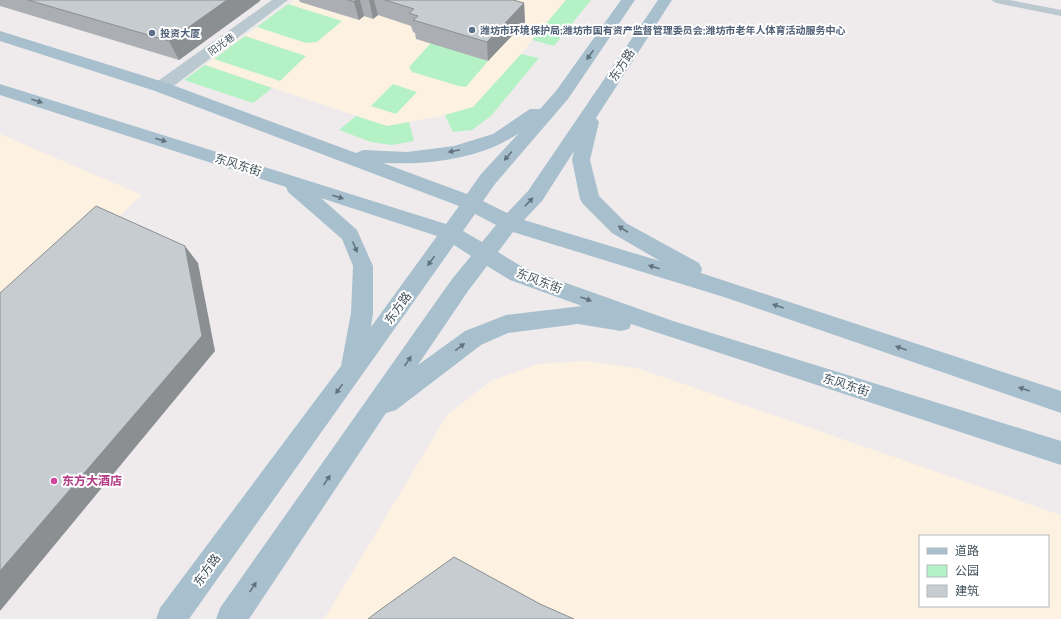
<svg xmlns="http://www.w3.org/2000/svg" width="1061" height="619" viewBox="0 0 1061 619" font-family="Lato,'Noto Sans SC',sans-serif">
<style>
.commercial{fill:#fdf2e1;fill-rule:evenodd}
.green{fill:#b4f2c5}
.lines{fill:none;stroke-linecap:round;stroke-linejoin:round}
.lane{fill:#bac9d0;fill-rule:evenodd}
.street{fill:#bac9d0;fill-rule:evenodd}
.primary{fill:#a8c0ce;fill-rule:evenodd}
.wall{fill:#abafb4}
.shaded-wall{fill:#8b8f92}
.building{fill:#c7ccd1;stroke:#8b8f92}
.oneway{fill:#61737e}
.service-dot{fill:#5c6f8a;stroke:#fff;stroke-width:1.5}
.hotel-dot{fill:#d1479c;stroke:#fff;stroke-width:1.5}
.labels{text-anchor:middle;stroke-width:4;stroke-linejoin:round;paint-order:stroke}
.far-service-label{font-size:10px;font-weight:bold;fill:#4e5e75;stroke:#fff;text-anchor:start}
.far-street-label{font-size:10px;fill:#42525b;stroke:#fff}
.street-label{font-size:12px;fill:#42525b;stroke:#fff}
.hotel-label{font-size:12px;font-weight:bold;fill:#b23c85;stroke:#fff;text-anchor:start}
</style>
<rect width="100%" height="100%" fill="#efebec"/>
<g class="commercial">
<path d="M 294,0 L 566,0 L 514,62 L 473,107 L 445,115 L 387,126 L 205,65 Z"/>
<path d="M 0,134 L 142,195 L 0,328 Z"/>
<path d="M 587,361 L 640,369 L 1061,515 L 1061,619 L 324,619 L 447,415 L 491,381 L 538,364 ZM 920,536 L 1048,536 L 1048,606 L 920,606 Z"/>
</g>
<g class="green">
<path d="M 566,0 L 591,0 L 554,46 L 532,40 Z"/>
<path d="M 288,4 L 342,21 L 317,42 L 306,43 L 257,27 Z"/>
<path d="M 245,36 L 306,56 L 280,81 L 214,59 Z"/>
<path d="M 431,43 L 488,61 L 466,87 L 459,86 L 412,72 L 409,67 Z"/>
<path d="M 521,54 L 539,58 L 491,116 L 472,130 L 453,132 L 445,115 L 473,107 Z"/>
<path d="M 205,65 L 272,88 L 253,103 L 184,80 Z"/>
<path d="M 393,84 L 417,92 L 396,114 L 371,106 Z"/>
<path d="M 356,116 L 387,126 L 409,122 L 414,141 L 392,145 L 371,142 L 339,130 Z"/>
</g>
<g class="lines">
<path class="lane" d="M 991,0 L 1010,0 L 1061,10 L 1061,16 L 996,3 Z"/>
<path class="street" d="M 272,0 L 288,0 L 167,91 L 161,92 L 155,91 L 153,87 L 155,83 Z"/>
<path class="primary" d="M 621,0 L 635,0 L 568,99 L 495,184 L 483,201 L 507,213 L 528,191 L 658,0 L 672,0 L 596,118 L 599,122 L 590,160 L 599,196 L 626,223 L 699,263 L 702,269 L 701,273 L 1061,391 L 1061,413 L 727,298 L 513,232 L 498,252 L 524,268 L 673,321 L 1061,441 L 1061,465 L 631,324 L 629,329 L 621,331 L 578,324 L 508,333 L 481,345 L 396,410 L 386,413 L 249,619 L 216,619 L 220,608 L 452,279 L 471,256 L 454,245 L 189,619 L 156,619 L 160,608 L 341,366 L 351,313 L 353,266 L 342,239 L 288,192 L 286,187 L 0,95 L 0,84 L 446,224 L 459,206 L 155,91 L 0,41 L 0,31 L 167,83 L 356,153 L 363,150 L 407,152 L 454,146 L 493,134 L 530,109 L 540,109 L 556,91 ZM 519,133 L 481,174 L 467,194 L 383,163 C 428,165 481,159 519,133 ZM 574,151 L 572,160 L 580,199 L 583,204 L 612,233 L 660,261 L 524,220 L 542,201 ZM 321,198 L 437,236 L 371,327 L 373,313 L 373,266 L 357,230 ZM 475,214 L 496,225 L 482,242 L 463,231 ZM 487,266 L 510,280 L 582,306 L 506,315 L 465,331 L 418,365 L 468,291 Z"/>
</g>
<g class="wall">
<path d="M 0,0 L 260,0 L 260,1 L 179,60 L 0,6 Z"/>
<path d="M 299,0 L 513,0 L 524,3 L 525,22 L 488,61 L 416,39 L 415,33 L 413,32 L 411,26 L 378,15 L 373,19 L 364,16 L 359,20 L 300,2 Z"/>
</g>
<g class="shaded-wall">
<path d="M 227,0 L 260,0 L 260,1 L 179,60 L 169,41 Z"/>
<path d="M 356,0 L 360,0 L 364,16 L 359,20 L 354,2 Z"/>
<path d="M 369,0 L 374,0 L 378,15 L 373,19 Z"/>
<path d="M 524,3 L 525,22 L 488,61 L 487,42 Z"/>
<path d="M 185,246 L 198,263 L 215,351 L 0,611 L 0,571 Z"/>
</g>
<g class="building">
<path d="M 28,0 L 227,0 L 169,41 Z"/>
<path d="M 348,0 L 356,0 L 354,2 Z"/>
<path d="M 385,0 L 513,0 L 524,3 L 487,42 L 413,20 L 418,16 L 409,13 L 414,9 Z"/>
<path d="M 96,206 L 185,246 L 202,336 L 0,571 L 0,293 Z"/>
<path d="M 454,557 L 540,604 L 574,619 L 368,619 L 377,612 Z"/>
</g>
<defs><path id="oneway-solid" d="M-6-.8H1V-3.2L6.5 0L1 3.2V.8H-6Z"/></defs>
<g class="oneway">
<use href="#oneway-solid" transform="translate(590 55) rotate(125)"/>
<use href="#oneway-solid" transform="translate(37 101) rotate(18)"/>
<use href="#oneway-solid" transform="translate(161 140) rotate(18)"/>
<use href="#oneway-solid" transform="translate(454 151) rotate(168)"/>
<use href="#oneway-solid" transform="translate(508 156) rotate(131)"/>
<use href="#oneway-solid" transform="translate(338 197) rotate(18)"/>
<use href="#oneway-solid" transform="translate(529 202) rotate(-46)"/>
<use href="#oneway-solid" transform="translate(623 229) rotate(-147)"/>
<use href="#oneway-solid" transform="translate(355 247) rotate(67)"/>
<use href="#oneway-solid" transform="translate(431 261) rotate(126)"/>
<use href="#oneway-solid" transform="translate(654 267) rotate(-163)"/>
<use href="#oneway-solid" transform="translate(586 299) rotate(20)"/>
<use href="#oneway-solid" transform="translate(778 306) rotate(-161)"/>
<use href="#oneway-solid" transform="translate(460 347) rotate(-37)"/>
<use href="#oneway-solid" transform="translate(901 348) rotate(-161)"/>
<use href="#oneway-solid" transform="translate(408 361) rotate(-56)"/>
<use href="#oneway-solid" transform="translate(339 389) rotate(126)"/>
<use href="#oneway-solid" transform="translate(1024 389) rotate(-161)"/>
<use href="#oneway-solid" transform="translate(327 480) rotate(-56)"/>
<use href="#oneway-solid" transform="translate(253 587) rotate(-56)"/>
</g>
<g class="service-dot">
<circle cx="472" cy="30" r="4"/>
<circle cx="152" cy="33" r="4"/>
</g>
<circle class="hotel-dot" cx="54" cy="481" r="4"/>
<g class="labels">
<g class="far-service-label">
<text x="480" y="34">潍坊市环境保护局;潍坊市国有资产监督管理委员会;潍坊市老年人体育活动服务中心</text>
<text x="160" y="37">投资大厦</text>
</g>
<g class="far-street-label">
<text transform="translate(221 44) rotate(-36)" y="4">阳光巷</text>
</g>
<g class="street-label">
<text transform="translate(622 65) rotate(-57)" y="4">东方路</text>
<text transform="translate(238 165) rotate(18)" y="4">东风东街</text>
<text transform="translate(539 281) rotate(21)" y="4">东风东街</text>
<text transform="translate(398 308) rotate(-54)" y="4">东方路</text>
<text transform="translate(846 385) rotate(18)" y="4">东风东街</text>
<text transform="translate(207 570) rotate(-54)" y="4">东方路</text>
</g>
<g class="hotel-label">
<text x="62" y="485">东方大酒店</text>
</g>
</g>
<rect x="919" y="535" width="130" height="72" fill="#ffffff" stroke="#b3babd"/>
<rect x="927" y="548" width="20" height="6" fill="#a8c0ce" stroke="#b3babd"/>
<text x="955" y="555" font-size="12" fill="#42525b">道路</text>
<rect x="927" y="565" width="20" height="12" fill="#b4f2c5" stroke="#b3babd"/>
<text x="955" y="575" font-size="12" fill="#42525b">公园</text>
<rect x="927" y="585" width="20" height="12" fill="#c7ccd1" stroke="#b3babd"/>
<text x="955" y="595" font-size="12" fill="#42525b">建筑</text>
</svg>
